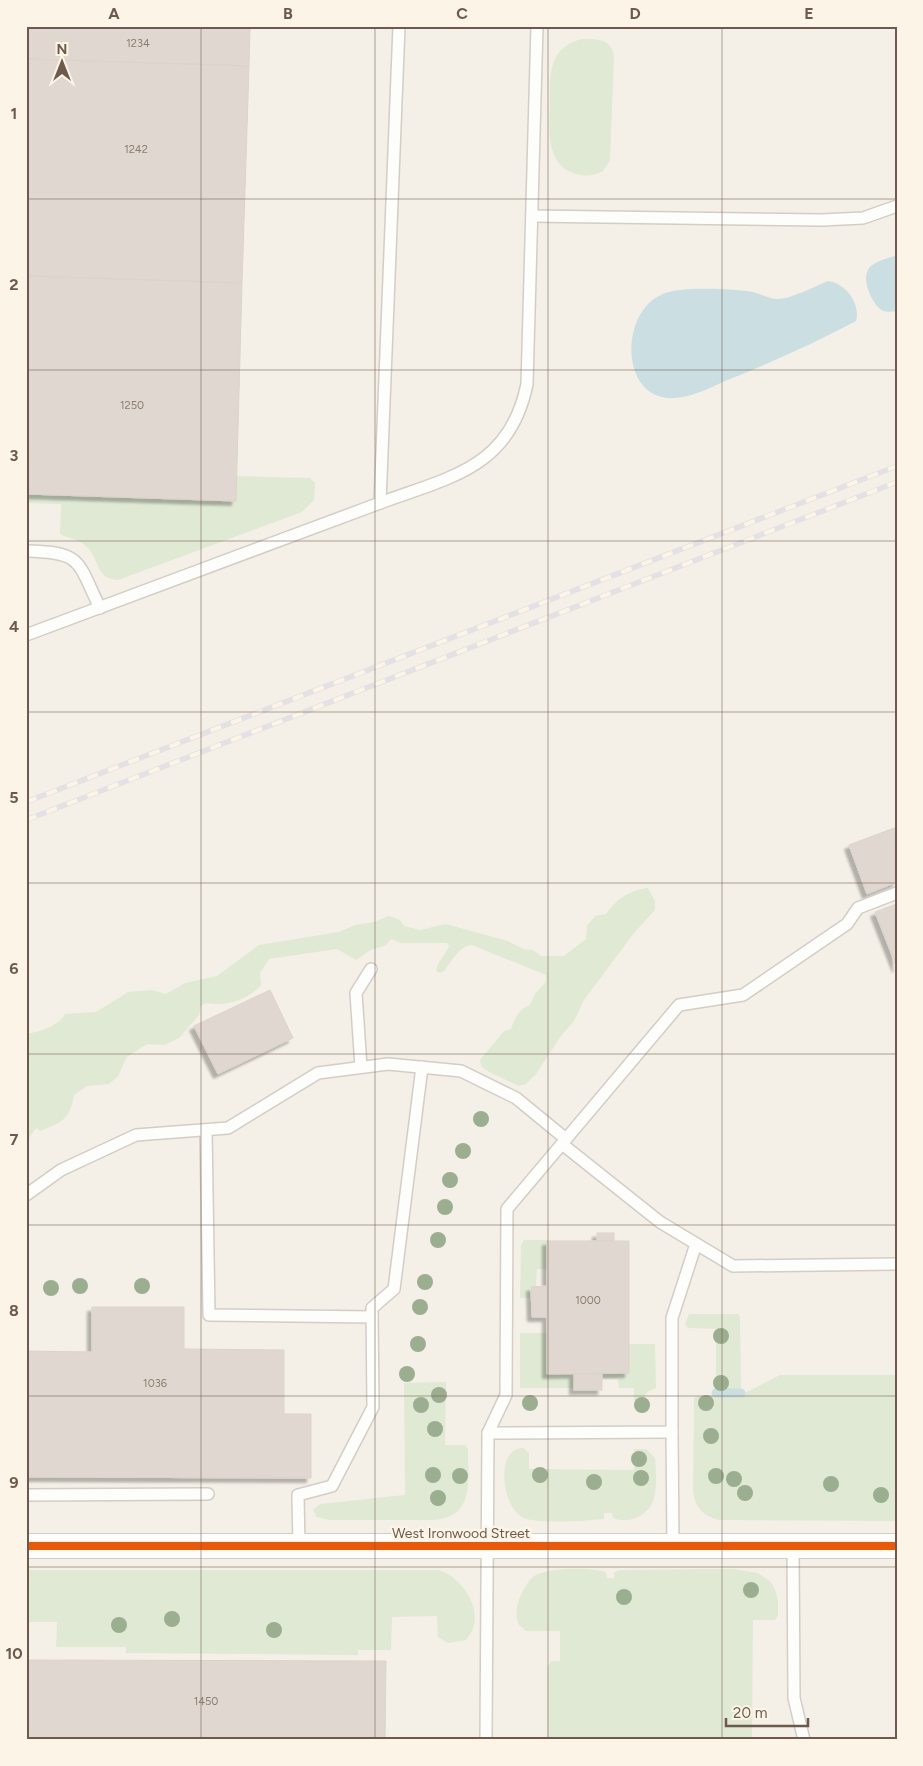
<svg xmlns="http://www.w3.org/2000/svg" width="923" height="1766" viewBox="0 0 923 1766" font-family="Figtree,sans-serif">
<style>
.green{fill:#dfe9d3}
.water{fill:#cbdfe2}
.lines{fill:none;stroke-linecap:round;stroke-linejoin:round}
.stream{stroke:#cbdfe2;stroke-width:9}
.building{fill:#e0d8d0;stroke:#dcd3ca;filter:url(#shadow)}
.service-casing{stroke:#d3cdc6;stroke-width:14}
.minor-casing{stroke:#d3cdc6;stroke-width:26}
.service{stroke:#fdfdfb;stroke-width:11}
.minor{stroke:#fdfdfb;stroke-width:24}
.rail-casing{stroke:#e3e1e3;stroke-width:5.5}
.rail{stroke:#fcf5e7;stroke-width:4;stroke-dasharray:11;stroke-linecap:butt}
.cycleway-casing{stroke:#fcf5e7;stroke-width:11}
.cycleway{stroke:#e8590c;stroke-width:8}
.tree{fill:#9cae90}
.grid{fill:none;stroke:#6d5a4c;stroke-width:1;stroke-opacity:0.55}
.labels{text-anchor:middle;stroke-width:5;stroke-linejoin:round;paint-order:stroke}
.number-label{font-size:11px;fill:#8c7c6f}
.street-label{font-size:14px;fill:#6d5a4c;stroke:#fcf5e7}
.neatline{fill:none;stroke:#6d5a4c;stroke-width:2}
.grid-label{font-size:16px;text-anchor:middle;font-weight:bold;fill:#6d5a4c}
</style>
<defs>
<filter id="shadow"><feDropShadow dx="-4.5" dy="4.5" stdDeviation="1" flood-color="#0004"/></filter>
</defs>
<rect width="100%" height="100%" fill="#f4f0e7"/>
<g class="green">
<path d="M 582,39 C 596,39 611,38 614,56 L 610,160 L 603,171 C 594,176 583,177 573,173 C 544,162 550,126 550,101 C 550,88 549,71 555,59 C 560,48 570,42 582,39 Z"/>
<path d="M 236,476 L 310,478 L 315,483 L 314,500 L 302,512 L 118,580 C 96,579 100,561 88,548 C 80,539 69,539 60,534 L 61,504 L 26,503 L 26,494 L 235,501 Z"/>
<path d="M 648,888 L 655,901 L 655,910 L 634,933 L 584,1000 L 574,1021 L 561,1036 L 536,1074 L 526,1084 L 519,1086 L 491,1073 L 482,1067 L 480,1060 L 504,1031 L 511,1029 C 515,1018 519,1009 530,1005 L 535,994 L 546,982 L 546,975 L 472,945 C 460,945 451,962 444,971 L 440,973 L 436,971 C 438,960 445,956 449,946 L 447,943 L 401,943 L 391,939 L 386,945 L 369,951 L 356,960 L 337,949 L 269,959 L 260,973 L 261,985 C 251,997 232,1005 216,1004 C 209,1004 206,1002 201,1006 L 199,1015 L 179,1038 L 165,1045 L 147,1044 L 127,1057 L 118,1076 L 109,1084 L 87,1086 L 74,1095 C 70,1120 62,1122 40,1131 L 36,1128 L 26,1142 L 26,1034 C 39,1032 59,1026 65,1014 L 96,1012 L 128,992 L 152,990 L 166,994 L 185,983 L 217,976 L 259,945 L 339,932 L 355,925 L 374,922 L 389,916 L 400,920 L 404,926 L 420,930 L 446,924 L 508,941 L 523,949 L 533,950 L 541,956 L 564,956 L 586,939 L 587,926 L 595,916 L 606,914 C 616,899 630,890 648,888 Z"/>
<path d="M 524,1240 L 550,1240 L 547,1241 L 547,1269 L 537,1269 L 536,1287 L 530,1287 L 530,1298 L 520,1298 L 521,1245 Z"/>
<path d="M 689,1314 L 738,1314 L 740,1316 L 741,1392 L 716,1392 L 716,1329 L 688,1328 L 685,1324 Z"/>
<path d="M 520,1333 L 547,1333 L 547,1374 L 574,1374 L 574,1388 L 520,1388 Z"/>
<path d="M 629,1344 L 655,1344 L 656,1388 L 647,1392 C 643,1398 643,1402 634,1401 L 634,1388 L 619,1388 L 618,1379 L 602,1379 L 602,1374 L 629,1373 Z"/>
<path d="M 780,1375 L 897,1375 L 897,1521 L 720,1520 C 704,1517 694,1507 693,1490 L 694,1398 L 697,1396 L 741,1395 Z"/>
<path d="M 446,1382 L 445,1445 L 465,1445 L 468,1449 C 468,1480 475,1517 434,1520 L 330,1520 L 317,1517 L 313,1510 L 320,1504 L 405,1495 L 404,1383 Z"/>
<path d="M 523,1448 L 529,1453 L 529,1469 L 634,1470 L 634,1449 L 646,1449 L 655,1458 C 656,1470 657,1487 654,1498 C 650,1515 629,1525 613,1518 L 612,1513 L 604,1513 L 604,1519 C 587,1521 538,1524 524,1518 C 501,1508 495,1448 523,1448 Z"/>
<path d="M 733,1569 L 758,1573 L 771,1582 L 776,1592 L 778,1602 L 778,1615 L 775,1620 L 753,1620 L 752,1740 L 547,1740 L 547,1668 L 551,1661 L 560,1661 L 560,1631 L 526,1631 L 519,1625 C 515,1615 516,1605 521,1595 C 524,1588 528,1581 534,1576 C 548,1567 591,1567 606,1572 L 607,1578 L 614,1578 L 614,1572 L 621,1570 Z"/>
<path d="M 26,1570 L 439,1570 C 465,1579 488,1616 466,1640 L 448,1643 L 438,1637 L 437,1616 L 392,1617 L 391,1650 L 358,1650 L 358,1655 L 126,1653 L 126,1647 L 56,1647 L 57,1622 L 26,1622 Z"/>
</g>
<g class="water">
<path d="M 897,255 L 897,311 C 890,312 883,313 878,307 C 870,298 860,276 871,266 C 877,261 889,258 897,255 Z"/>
<path d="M 828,281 C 845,283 861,303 856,321 C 813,344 770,363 725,381 C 710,388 692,397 675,398 C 619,402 619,311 663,294 C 681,286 734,289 753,292 C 761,294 770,299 778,299 C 791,299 815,286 828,281 Z"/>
</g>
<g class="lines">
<path class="stream" d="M 716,1393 L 741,1393"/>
</g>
<g class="building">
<path d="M 26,26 L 250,26 L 249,66 L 26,59 Z"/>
<path d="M 26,59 L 249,66 L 242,283 L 26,276 Z"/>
<path d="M 26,276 L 242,283 L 236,501 L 26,494 Z"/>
<path d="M 897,827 L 897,882 L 867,894 L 849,845 Z"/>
<path d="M 897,904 L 897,968 L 875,912 Z"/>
<path d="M 270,990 L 293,1038 L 218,1074 L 194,1026 Z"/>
<rect x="597" y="1233" width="17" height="8"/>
<path d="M 547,1241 L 629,1241 L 629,1373 L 547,1374 Z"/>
<path d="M 547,1286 L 547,1317 L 532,1317 L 531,1287 Z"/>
<path d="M 92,1307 L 184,1307 L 184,1349 L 284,1350 L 284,1414 L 311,1414 L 311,1478 L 26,1477 L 26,1351 L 92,1352 Z"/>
<rect x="574" y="1374" width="28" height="16"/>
<path d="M 26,1660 L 386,1661 L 385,1740 L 26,1740 Z"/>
</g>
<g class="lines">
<defs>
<g id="service">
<path d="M 532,216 L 822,220 L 863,218 L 897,206"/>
<path d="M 380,503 C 450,477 510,468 527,384 L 537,26"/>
<path d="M 26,551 C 83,552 77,561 100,608"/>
<path d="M 26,635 L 380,503 L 399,26"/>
<path d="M 361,1067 L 356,993 L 371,969"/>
<path d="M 206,1130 L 209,1315 L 372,1317"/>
<path d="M 562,1144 L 660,1222 L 733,1266 L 897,1264"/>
<path d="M 26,1195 L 61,1170 L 136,1135 L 228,1128 L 318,1073 L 388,1064 L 461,1071 L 516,1098 L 566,1139"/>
<path d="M 672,1432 L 673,1545"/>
<path d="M 488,1433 L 672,1432 L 672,1318 L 696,1244"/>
<path d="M 26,1495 L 208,1494"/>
<path d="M 299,1546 L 298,1495 L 332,1486 L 373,1407 L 372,1308 L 394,1289 L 422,1067"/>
<path d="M 793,1546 L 794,1698 L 804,1740"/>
<path d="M 486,1740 L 488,1433 L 506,1395 L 507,1209 L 679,1005 L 743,995 L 847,924 L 858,908 L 897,893"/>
</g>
<path id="minor" d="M 26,1546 L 897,1546"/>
</defs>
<use href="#service" class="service-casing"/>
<use href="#minor" class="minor-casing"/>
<use href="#service" class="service"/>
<use href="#minor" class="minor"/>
<defs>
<g id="rail">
<path d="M 26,802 L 897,466"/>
<path d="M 26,820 L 897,482"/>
</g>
</defs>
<use href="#rail" class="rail-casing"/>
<use href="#rail" class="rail"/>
<defs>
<path id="cycleway" d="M 26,1546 L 897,1546"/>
</defs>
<use href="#cycleway" class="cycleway-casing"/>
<use href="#cycleway" class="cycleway"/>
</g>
<g class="tree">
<circle cx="481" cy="1119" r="8"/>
<circle cx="463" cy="1151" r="8"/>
<circle cx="450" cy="1180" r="8"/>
<circle cx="445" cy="1207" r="8"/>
<circle cx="438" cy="1240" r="8"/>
<circle cx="425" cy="1282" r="8"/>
<circle cx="80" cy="1286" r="8"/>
<circle cx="142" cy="1286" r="8"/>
<circle cx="51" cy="1288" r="8"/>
<circle cx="420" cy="1307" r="8"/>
<circle cx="721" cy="1336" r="8"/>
<circle cx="418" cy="1344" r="8"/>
<circle cx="407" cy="1374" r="8"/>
<circle cx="721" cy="1383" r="8"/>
<circle cx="439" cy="1395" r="8"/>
<circle cx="530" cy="1403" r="8"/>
<circle cx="706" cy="1403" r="8"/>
<circle cx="421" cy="1405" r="8"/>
<circle cx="642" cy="1405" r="8"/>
<circle cx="435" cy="1429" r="8"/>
<circle cx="711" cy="1436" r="8"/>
<circle cx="639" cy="1459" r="8"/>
<circle cx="433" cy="1475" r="8"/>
<circle cx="540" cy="1475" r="8"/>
<circle cx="460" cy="1476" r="8"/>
<circle cx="716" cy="1476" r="8"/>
<circle cx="641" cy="1478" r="8"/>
<circle cx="734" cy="1479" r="8"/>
<circle cx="594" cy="1482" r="8"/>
<circle cx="831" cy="1484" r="8"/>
<circle cx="745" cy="1493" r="8"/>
<circle cx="881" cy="1495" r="8"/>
<circle cx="438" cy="1498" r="8"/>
<circle cx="751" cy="1590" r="8"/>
<circle cx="624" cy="1597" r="8"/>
<circle cx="172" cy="1619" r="8"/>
<circle cx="119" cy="1625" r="8"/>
<circle cx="274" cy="1630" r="8"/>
</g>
<path class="grid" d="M 201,26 L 201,1740M 375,26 L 375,1740M 548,26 L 548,1740M 722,26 L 722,1740M 26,199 L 897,199M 26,370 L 897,370M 26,541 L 897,541M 26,712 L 897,712M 26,883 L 897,883M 26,1054 L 897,1054M 26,1225 L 897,1225M 26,1396 L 897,1396M 26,1567 L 897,1567"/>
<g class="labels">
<g class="number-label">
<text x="138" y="47">1234</text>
<text x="136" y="153">1242</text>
<text x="132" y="409">1250</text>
<text x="588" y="1304">1000</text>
<text x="155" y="1387">1036</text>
<text x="206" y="1705">1450</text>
</g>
<g class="street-label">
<text x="461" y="1538">West Ironwood Street</text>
</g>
</g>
<rect width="923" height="1766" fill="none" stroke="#fcf5e7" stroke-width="55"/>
<g transform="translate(62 62)" stroke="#fcf5e7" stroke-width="4" paint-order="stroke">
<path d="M0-4L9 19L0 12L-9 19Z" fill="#6d5a4c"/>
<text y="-8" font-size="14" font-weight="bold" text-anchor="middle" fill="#6d5a4c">N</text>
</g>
<path d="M726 1718v8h82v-8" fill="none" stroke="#6d5a4c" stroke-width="2.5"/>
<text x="733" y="1718" font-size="15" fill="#6d5a4c" stroke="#fcf5e7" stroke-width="4" paint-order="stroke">20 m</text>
<rect x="28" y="28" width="868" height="1710" class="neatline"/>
<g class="grid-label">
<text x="114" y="19">A</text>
<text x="288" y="19">B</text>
<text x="462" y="19">C</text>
<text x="635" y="19">D</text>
<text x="809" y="19">E</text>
<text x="14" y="119">1</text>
<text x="14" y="290">2</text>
<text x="14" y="461">3</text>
<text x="14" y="632">4</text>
<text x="14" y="803">5</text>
<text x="14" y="974">6</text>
<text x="14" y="1145">7</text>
<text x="14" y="1316">8</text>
<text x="14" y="1488">9</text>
<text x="14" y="1659">10</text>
</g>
</svg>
